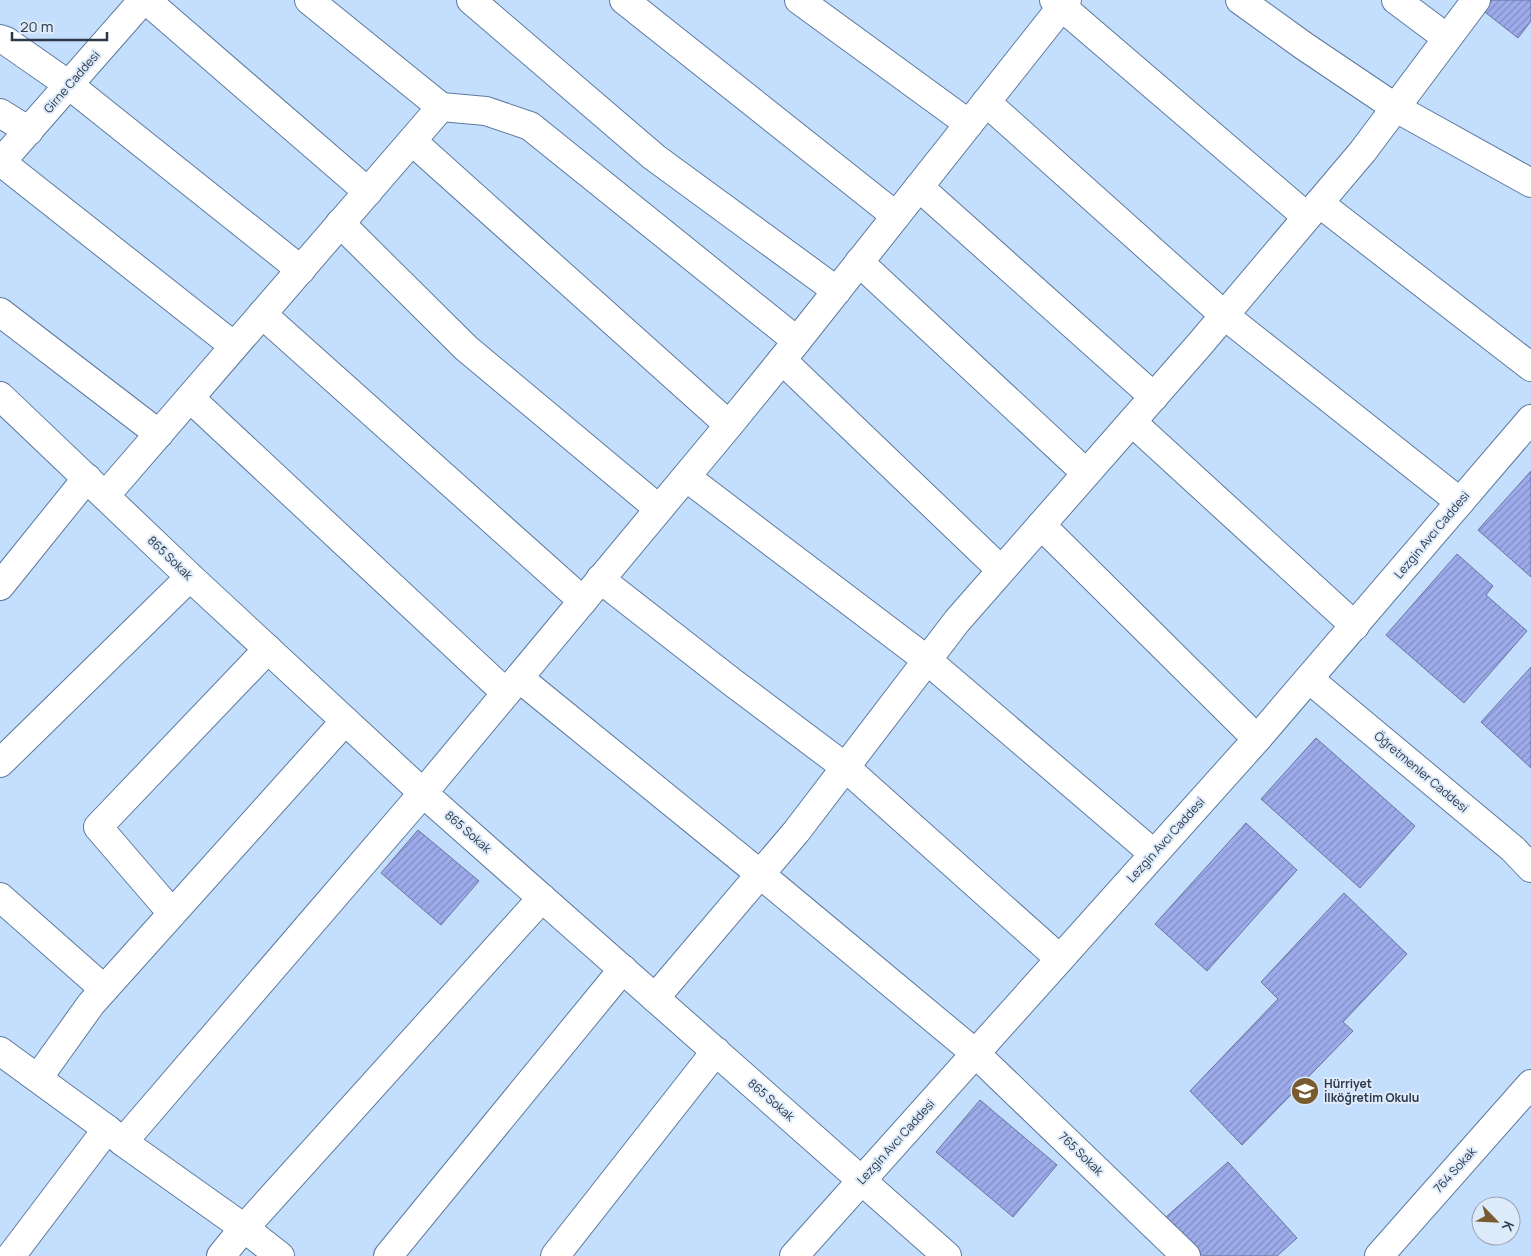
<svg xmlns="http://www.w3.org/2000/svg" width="1531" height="1256" viewBox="0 0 1531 1256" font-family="Manrope,sans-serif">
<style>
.building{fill:url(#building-hatch);stroke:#6c759f}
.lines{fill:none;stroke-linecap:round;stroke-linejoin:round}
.street-casing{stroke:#5d7a9e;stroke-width:30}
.secondary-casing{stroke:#5d7a9e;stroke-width:30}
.street{stroke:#fff;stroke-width:28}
.secondary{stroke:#fff;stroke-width:28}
.labels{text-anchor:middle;stroke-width:4;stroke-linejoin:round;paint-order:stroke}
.street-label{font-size:12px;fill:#2c3848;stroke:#ddeafa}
.poi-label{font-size:12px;font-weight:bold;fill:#2c3848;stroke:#ddeafa;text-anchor:start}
</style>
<defs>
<pattern id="building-hatch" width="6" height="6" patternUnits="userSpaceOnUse" patternTransform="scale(1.25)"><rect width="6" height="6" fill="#9dabeb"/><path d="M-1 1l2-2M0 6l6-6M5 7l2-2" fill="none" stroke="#808cc0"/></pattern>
</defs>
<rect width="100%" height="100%" fill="#c4defe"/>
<g class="building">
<path d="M 1488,0 L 1531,0 L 1531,21 L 1518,38 L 1481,9 Z"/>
<path d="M 1531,471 L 1531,577 L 1478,530 Z"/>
<path d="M 1457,554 L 1493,586 L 1486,595 L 1527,631 L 1464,703 L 1386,635 Z"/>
<path d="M 1531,667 L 1531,768 L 1481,722 Z"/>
<path d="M 1316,738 L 1415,826 L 1360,888 L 1261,799 Z"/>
<path d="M 1246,823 L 1297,870 L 1207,971 L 1155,924 Z"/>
<path d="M 418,830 L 479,881 L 441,925 L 381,873 Z"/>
<path d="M 1344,893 L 1407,954 L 1343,1022 L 1353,1031 L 1242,1145 L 1190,1091 L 1278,999 L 1261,982 Z"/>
<path d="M 980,1100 L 1057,1165 L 1013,1217 L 936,1152 Z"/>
<path d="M 1228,1162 L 1297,1238 L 1277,1256 L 1203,1256 L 1166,1217 Z"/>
</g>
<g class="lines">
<defs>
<g id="street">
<path d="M 146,0 L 368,192"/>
<path d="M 471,0 L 654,157 L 837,291"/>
<path d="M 624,0 L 896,216"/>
<path d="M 799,0 L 969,124"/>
<path d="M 1054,0 L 1307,217"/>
<path d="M 1240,0 L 1304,46 L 1396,108 L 1531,183"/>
<path d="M 1396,0 L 1447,38"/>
<path d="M 0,39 L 6,41 L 69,85 L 301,270"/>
<path d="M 986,102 L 1224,315 L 1460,502"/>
<path d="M 441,107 L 486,111 L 530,126 L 797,341"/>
<path d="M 0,113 L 29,131"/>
<path d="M 412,141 L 729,425"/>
<path d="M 1,162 L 234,346"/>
<path d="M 919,187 L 1154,397"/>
<path d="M 1319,203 L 1531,367"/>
<path d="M 340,223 L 466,348 L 659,509"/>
<path d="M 859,262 L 1086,473"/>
<path d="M 0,312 L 159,434"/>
<path d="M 262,314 L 583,601"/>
<path d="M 782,360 L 1001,570"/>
<path d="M 0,396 L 190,577 L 423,793 L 947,1256"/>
<path d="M 190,398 L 506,693"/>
<path d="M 1132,422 L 1355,626"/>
<path d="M 686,477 L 927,660 L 1154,854"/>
<path d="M 105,496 L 441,107 L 309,0"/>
<path d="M 1041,525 L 1257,739"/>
<path d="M 600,579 L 732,682 L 845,767 L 1060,959"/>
<path d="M 0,586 L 87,478"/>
<path d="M 519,678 L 760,874 L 975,1053 L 1186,1256"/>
<path d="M 0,763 L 190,577"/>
<path d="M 0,897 L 104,989"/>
<path d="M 172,913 L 98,827 L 268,649"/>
<path d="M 655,998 L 796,832 L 957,621 L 1200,344 L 1363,151 L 1476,0"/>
<path d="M 0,1051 L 107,1129"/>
<path d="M 38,1078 L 91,1004 L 345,721"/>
<path d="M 11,1256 L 107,1129 L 123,1142"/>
<path d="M 221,1256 L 238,1235 L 542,898"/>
<path d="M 280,1256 L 244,1228 L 123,1142 L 423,793 L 729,425 L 782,360 L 1067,0"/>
<path d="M 388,1256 L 623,969"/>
<path d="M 555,1256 L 716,1051"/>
<path d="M 1379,1256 L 1531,1084"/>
</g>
<g id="secondary">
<path d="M 0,163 L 143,0"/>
<path d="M 1309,679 L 1513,849 L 1531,868"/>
<path d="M 794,1256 L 1257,739 L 1531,419"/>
</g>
</defs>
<use href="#street" class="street-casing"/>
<use href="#secondary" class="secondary-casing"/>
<use href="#street" class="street"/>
<use href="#secondary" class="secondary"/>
</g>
<defs>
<symbol id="school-disc" viewBox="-11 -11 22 22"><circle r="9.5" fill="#7a5b30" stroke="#ddeafa"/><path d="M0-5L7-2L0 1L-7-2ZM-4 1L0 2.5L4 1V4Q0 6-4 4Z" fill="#fff"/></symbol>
</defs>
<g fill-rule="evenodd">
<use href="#school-disc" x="1289" y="1075" width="32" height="32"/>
</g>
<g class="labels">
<g class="street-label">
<text transform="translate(72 82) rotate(-49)" y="4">Girne Caddesi</text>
<text transform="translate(1432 535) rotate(-50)" y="4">Lezgin Avcı Caddesi</text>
<text transform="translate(170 558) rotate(44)" y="4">865 Sokak</text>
<text transform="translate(1421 772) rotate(40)" y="4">Öğretmenler Caddesi</text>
<text transform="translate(468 832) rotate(41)" y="4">865 Sokak</text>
<text transform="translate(1166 840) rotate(-48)" y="4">Lezgin Avcı Caddesi</text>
<text transform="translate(771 1100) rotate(41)" y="4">865 Sokak</text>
<text transform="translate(896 1142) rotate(-48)" y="4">Lezgin Avcı Caddesi</text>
<text transform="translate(1081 1154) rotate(44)" y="4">765 Sokak</text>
<text transform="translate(1455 1170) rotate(-48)" y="4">764 Sokak</text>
</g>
<g class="poi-label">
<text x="1324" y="1088">Hürriyet<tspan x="1324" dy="14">İlköğretim Okulu</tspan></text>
</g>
</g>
<g transform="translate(1496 1221) rotate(114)"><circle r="24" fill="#ddeafa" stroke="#96a3b3"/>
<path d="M0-4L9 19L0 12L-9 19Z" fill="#7a5b30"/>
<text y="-8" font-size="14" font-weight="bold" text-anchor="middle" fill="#2c3848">K</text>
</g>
<path d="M12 32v8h95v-8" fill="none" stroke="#2c3848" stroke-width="2.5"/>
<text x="20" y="32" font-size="15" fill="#2c3848" stroke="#ddeafa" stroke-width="4" paint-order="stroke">20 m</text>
</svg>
